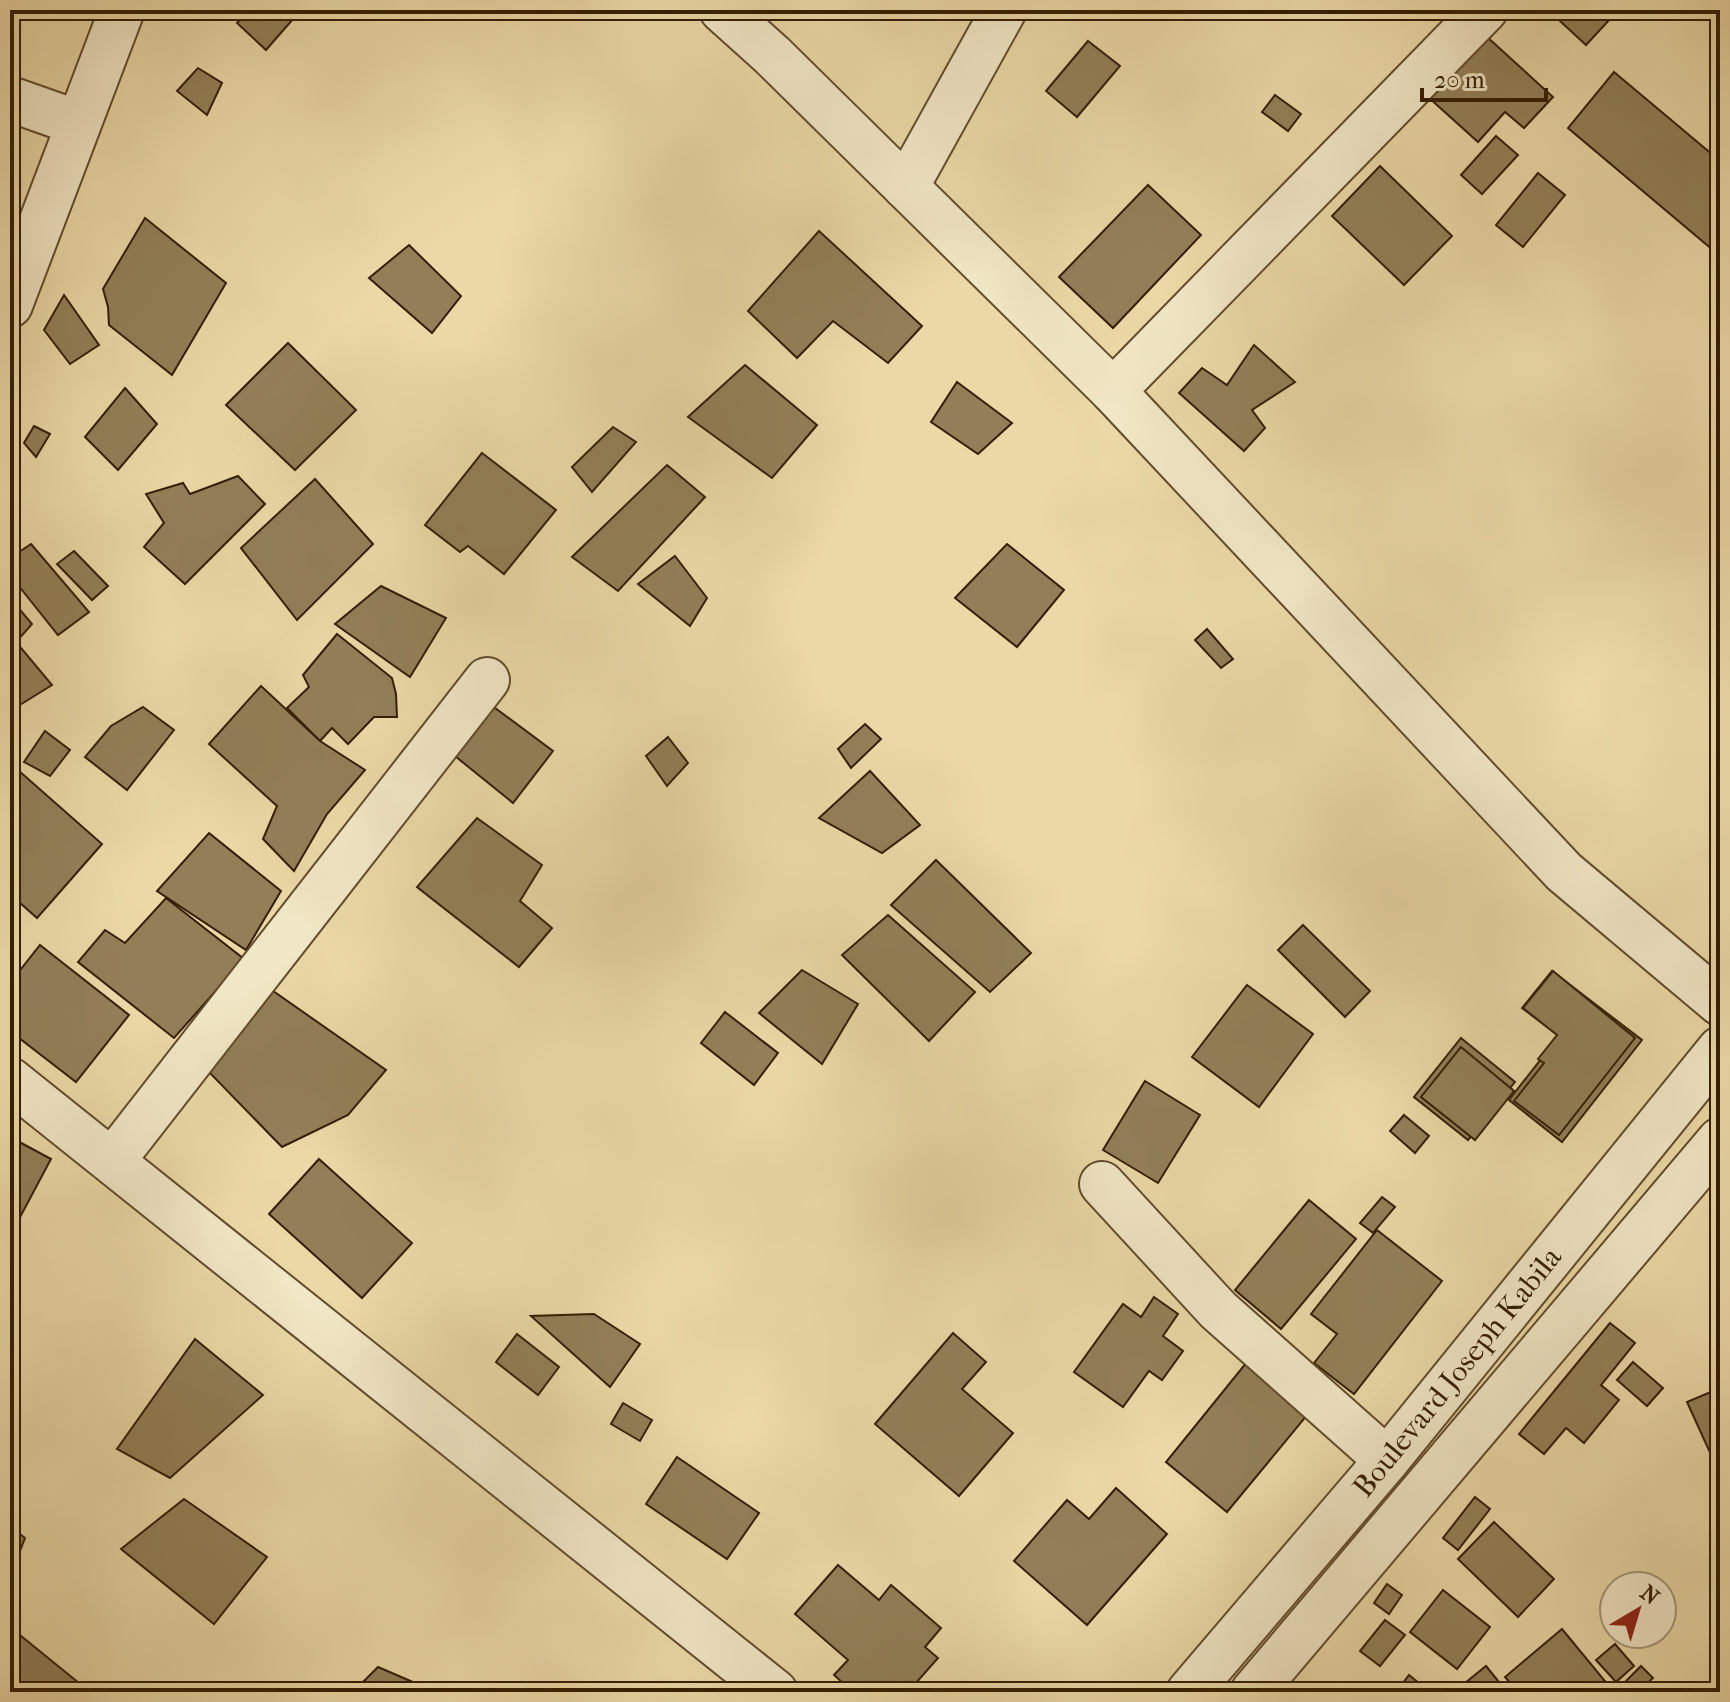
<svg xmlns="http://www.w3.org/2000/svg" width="1730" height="1702" viewBox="0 0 1730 1702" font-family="'IM FELL French Canon',serif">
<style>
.building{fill:#927f58;stroke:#331e03;stroke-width:2}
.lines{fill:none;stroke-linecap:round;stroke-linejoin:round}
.minor-casing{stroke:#614c2c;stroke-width:48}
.minor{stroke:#f1e6c5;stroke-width:44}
.labels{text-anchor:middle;stroke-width:8;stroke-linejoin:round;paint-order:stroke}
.street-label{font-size:30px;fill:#331e03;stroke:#f1e6c5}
</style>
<rect width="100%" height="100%" fill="#ead8a6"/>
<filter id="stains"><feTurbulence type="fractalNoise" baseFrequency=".0025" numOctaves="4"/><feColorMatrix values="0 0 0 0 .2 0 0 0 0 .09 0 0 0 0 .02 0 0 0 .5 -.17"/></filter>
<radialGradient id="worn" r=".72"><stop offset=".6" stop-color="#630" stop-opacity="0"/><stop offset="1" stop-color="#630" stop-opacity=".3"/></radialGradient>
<g class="building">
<path d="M 249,10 L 301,10 L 266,50 L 237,23 Z"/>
<path d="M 1548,10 L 1602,10 L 1611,18 L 1586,45 Z"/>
<path d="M 1485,35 L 1553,97 L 1524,128 L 1505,112 L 1478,142 L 1428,97 Z"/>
<path d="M 1088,41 L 1120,66 L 1077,117 L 1046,91 Z"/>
<path d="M 198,68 L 222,83 L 207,115 L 177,91 Z"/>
<path d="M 1614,72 L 1720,161 L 1720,256 L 1568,128 Z"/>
<path d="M 1275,95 L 1301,114 L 1288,131 L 1262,112 Z"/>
<path d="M 1496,136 L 1518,155 L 1482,194 L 1461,175 Z"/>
<path d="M 1380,166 L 1452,236 L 1404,285 L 1332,216 Z"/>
<path d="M 1538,173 L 1565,195 L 1523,247 L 1496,225 Z"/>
<path d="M 1148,185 L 1201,235 L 1113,328 L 1059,277 Z"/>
<path d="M 145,218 L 226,283 L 172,375 L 109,325 L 108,307 L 103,289 Z"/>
<path d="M 819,231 L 922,326 L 888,363 L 833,321 L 797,358 L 748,311 Z"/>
<path d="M 409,245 L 461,296 L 432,333 L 369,278 Z"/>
<path d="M 64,295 L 99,345 L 70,364 L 44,330 Z"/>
<path d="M 288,343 L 356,410 L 295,470 L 226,405 Z"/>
<path d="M 1254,345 L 1295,382 L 1252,410 L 1265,428 L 1244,451 L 1179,393 L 1202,368 L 1227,385 Z"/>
<path d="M 745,365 L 817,425 L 772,478 L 688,417 Z"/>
<path d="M 957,382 L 1012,423 L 978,454 L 931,422 Z"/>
<path d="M 125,388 L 157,424 L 118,470 L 85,437 Z"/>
<path d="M 34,426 L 50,434 L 36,457 L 24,443 Z"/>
<path d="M 613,427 L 636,442 L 592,492 L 572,467 Z"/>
<path d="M 482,453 L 556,510 L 504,574 L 468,546 L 460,552 L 425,525 Z"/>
<path d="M 667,465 L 705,497 L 618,591 L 572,557 Z"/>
<path d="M 238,476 L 265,504 L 185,584 L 144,547 L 164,523 L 146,494 L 183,483 L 190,494 Z"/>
<path d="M 315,479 L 373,544 L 297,620 L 241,548 Z"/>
<path d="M 31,544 L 89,612 L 58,635 L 10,575 L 10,558 Z"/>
<path d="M 1007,544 L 1064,590 L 1017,647 L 955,598 Z"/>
<path d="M 74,551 L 108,586 L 92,600 L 57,564 Z"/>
<path d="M 675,556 L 707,598 L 690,626 L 638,584 Z"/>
<path d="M 381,586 L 446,618 L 410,677 L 335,624 Z"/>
<path d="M 10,598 L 32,624 L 16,642 L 52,685 L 10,711 Z"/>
<path d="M 1207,629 L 1233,659 L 1221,668 L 1195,640 Z"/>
<path d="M 337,634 L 392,678 L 396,694 L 397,717 L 374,717 L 348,744 L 332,728 L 320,741 L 287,708 L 309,687 L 303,675 Z"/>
<path d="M 261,686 L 320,741 L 365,770 L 327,814 L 294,871 L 263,839 L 277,806 L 209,744 Z"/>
<path d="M 491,705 L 553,751 L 513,803 L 450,752 Z"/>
<path d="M 143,707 L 174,730 L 127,790 L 85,757 L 111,726 Z"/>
<path d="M 865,724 L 881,739 L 851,768 L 838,749 Z"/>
<path d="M 45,731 L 70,750 L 50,776 L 24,762 Z"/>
<path d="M 668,737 L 688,763 L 667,786 L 646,756 Z"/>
<path d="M 10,763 L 102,844 L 37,918 L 10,894 Z"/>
<path d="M 870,771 L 920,825 L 882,853 L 819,818 Z"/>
<path d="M 477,818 L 542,865 L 520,901 L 552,928 L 519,967 L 417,887 Z"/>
<path d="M 209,833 L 281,891 L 246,950 L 157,891 Z"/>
<path d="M 936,860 L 1031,953 L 990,992 L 891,905 Z"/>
<path d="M 166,898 L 244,959 L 174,1038 L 78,962 L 105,930 L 125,943 Z"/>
<path d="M 888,915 L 975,992 L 929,1041 L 842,955 Z"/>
<path d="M 1303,925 L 1370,991 L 1345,1017 L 1278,950 Z"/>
<path d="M 40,945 L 129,1015 L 76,1082 L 10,1031 L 10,983 Z"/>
<path d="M 802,970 L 858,1004 L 822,1064 L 759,1013 Z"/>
<path d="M 1552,971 L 1642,1040 L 1562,1142 L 1509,1100 L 1559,1036 L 1522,1008 Z"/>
<path d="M 1553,971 L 1635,1038 L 1559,1135 L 1514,1101 L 1544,1063 L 1538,1059 L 1557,1035 L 1523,1008 Z"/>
<path d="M 1247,985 L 1313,1034 L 1259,1107 L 1192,1057 Z"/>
<path d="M 266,986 L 386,1070 L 348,1115 L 282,1147 L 206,1069 Z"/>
<path d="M 725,1012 L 778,1053 L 754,1085 L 701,1043 Z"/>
<path d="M 1461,1038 L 1515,1082 L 1468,1140 L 1414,1097 Z"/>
<path d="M 1461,1047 L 1514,1091 L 1475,1140 L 1421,1097 Z"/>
<path d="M 1145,1081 L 1200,1115 L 1158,1183 L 1103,1150 Z"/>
<path d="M 1404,1115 L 1429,1136 L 1415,1153 L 1390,1131 Z"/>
<path d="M 10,1137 L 51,1159 L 10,1236 Z"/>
<path d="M 319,1159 L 412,1243 L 362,1298 L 269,1214 Z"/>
<path d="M 1382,1197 L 1395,1207 L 1373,1233 L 1360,1223 Z"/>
<path d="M 1309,1200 L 1356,1239 L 1281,1329 L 1235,1290 Z"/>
<path d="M 1377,1230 L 1442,1281 L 1354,1394 L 1314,1363 L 1337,1334 L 1311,1314 Z"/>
<path d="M 1154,1297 L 1178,1314 L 1163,1336 L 1183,1351 L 1162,1380 L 1149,1371 L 1123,1407 L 1074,1372 L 1123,1304 L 1141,1317 Z"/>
<path d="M 594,1314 L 640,1344 L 610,1387 L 531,1316 Z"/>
<path d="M 1610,1323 L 1635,1343 L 1601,1385 L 1619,1400 L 1584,1443 L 1566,1428 L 1544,1454 L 1519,1434 Z"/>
<path d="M 953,1333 L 986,1362 L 962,1389 L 1013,1433 L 959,1496 L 875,1424 Z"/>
<path d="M 517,1334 L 559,1367 L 538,1395 L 496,1362 Z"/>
<path d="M 195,1339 L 263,1395 L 170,1478 L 117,1449 Z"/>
<path d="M 1251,1357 L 1313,1408 L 1227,1512 L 1166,1462 Z"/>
<path d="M 1633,1362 L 1663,1388 L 1647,1406 L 1617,1380 Z"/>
<path d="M 1720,1388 L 1720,1453 L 1712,1457 L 1687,1402 Z"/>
<path d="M 623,1403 L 652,1420 L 640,1441 L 611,1424 Z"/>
<path d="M 677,1457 L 759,1513 L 727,1559 L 646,1504 Z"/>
<path d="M 1116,1488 L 1167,1534 L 1087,1625 L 1014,1561 L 1067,1500 L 1089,1519 Z"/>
<path d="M 1475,1497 L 1490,1509 L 1458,1550 L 1443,1538 Z"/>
<path d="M 184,1499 L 267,1557 L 214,1624 L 121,1549 Z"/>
<path d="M 1494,1522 L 1554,1579 L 1518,1617 L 1458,1559 Z"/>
<path d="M 10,1526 L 25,1538 L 11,1574 L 10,1573 Z"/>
<path d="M 838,1565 L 879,1600 L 891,1585 L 941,1628 L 925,1647 L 938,1658 L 908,1692 L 853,1692 L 834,1675 L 848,1660 L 795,1614 Z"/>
<path d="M 1387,1584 L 1402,1595 L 1389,1614 L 1374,1603 Z"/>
<path d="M 1443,1590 L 1490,1627 L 1457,1669 L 1410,1632 Z"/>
<path d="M 1385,1620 L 1405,1635 L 1380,1666 L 1360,1651 Z"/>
<path d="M 10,1627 L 90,1692 L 10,1692 Z"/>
<path d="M 1562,1629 L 1609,1686 L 1601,1692 L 1518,1692 L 1505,1677 Z"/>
<path d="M 1615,1644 L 1634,1666 L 1616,1682 L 1596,1660 Z"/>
<path d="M 1486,1666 L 1507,1692 L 1454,1692 Z"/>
<path d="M 1641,1666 L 1653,1678 L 1638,1692 L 1630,1692 L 1623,1684 Z"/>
<path d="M 378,1667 L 436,1692 L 353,1692 Z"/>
<path d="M 1409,1675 L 1430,1692 L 1396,1692 Z"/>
</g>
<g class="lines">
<defs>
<g id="minor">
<path d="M 722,10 L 772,55 L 1113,391 L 1564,872 L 1720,1003"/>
<path d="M 10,99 L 78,123"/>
<path d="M 906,187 L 1004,10"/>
<path d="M 10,305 L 122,10"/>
<path d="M 1113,391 L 1485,10"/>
<path d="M 10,1080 L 775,1692"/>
<path d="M 113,1160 L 487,680"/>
<path d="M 1102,1184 L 1218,1310 L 1387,1460"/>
<path d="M 1189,1692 L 1387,1460 L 1720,1049"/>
<path d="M 1253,1692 L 1720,1140"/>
</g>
</defs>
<use href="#minor" class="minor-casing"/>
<use href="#minor" class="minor"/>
</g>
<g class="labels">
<g class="street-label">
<text transform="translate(1457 1372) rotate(-51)" y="10">Boulevard Joseph Kabila</text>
</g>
</g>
<rect width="1730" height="1702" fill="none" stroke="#ead8a6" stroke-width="40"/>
<rect x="12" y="12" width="1706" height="1678" fill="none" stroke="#331e03" stroke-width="4"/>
<rect x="20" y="20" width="1690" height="1662" fill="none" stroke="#331e03" stroke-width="2"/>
<g transform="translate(1638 1610) rotate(38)"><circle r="38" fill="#f1e6c5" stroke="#a59677" stroke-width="2"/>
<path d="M0-6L14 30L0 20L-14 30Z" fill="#8f2418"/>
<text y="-12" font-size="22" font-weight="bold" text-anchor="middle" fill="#331e03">N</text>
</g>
<path d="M1422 88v12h124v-12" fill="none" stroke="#331e03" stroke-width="4"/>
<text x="1434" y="88" font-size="24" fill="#331e03" stroke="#f1e6c5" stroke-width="6" paint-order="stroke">20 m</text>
<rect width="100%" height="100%" filter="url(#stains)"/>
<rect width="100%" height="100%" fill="url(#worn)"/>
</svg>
